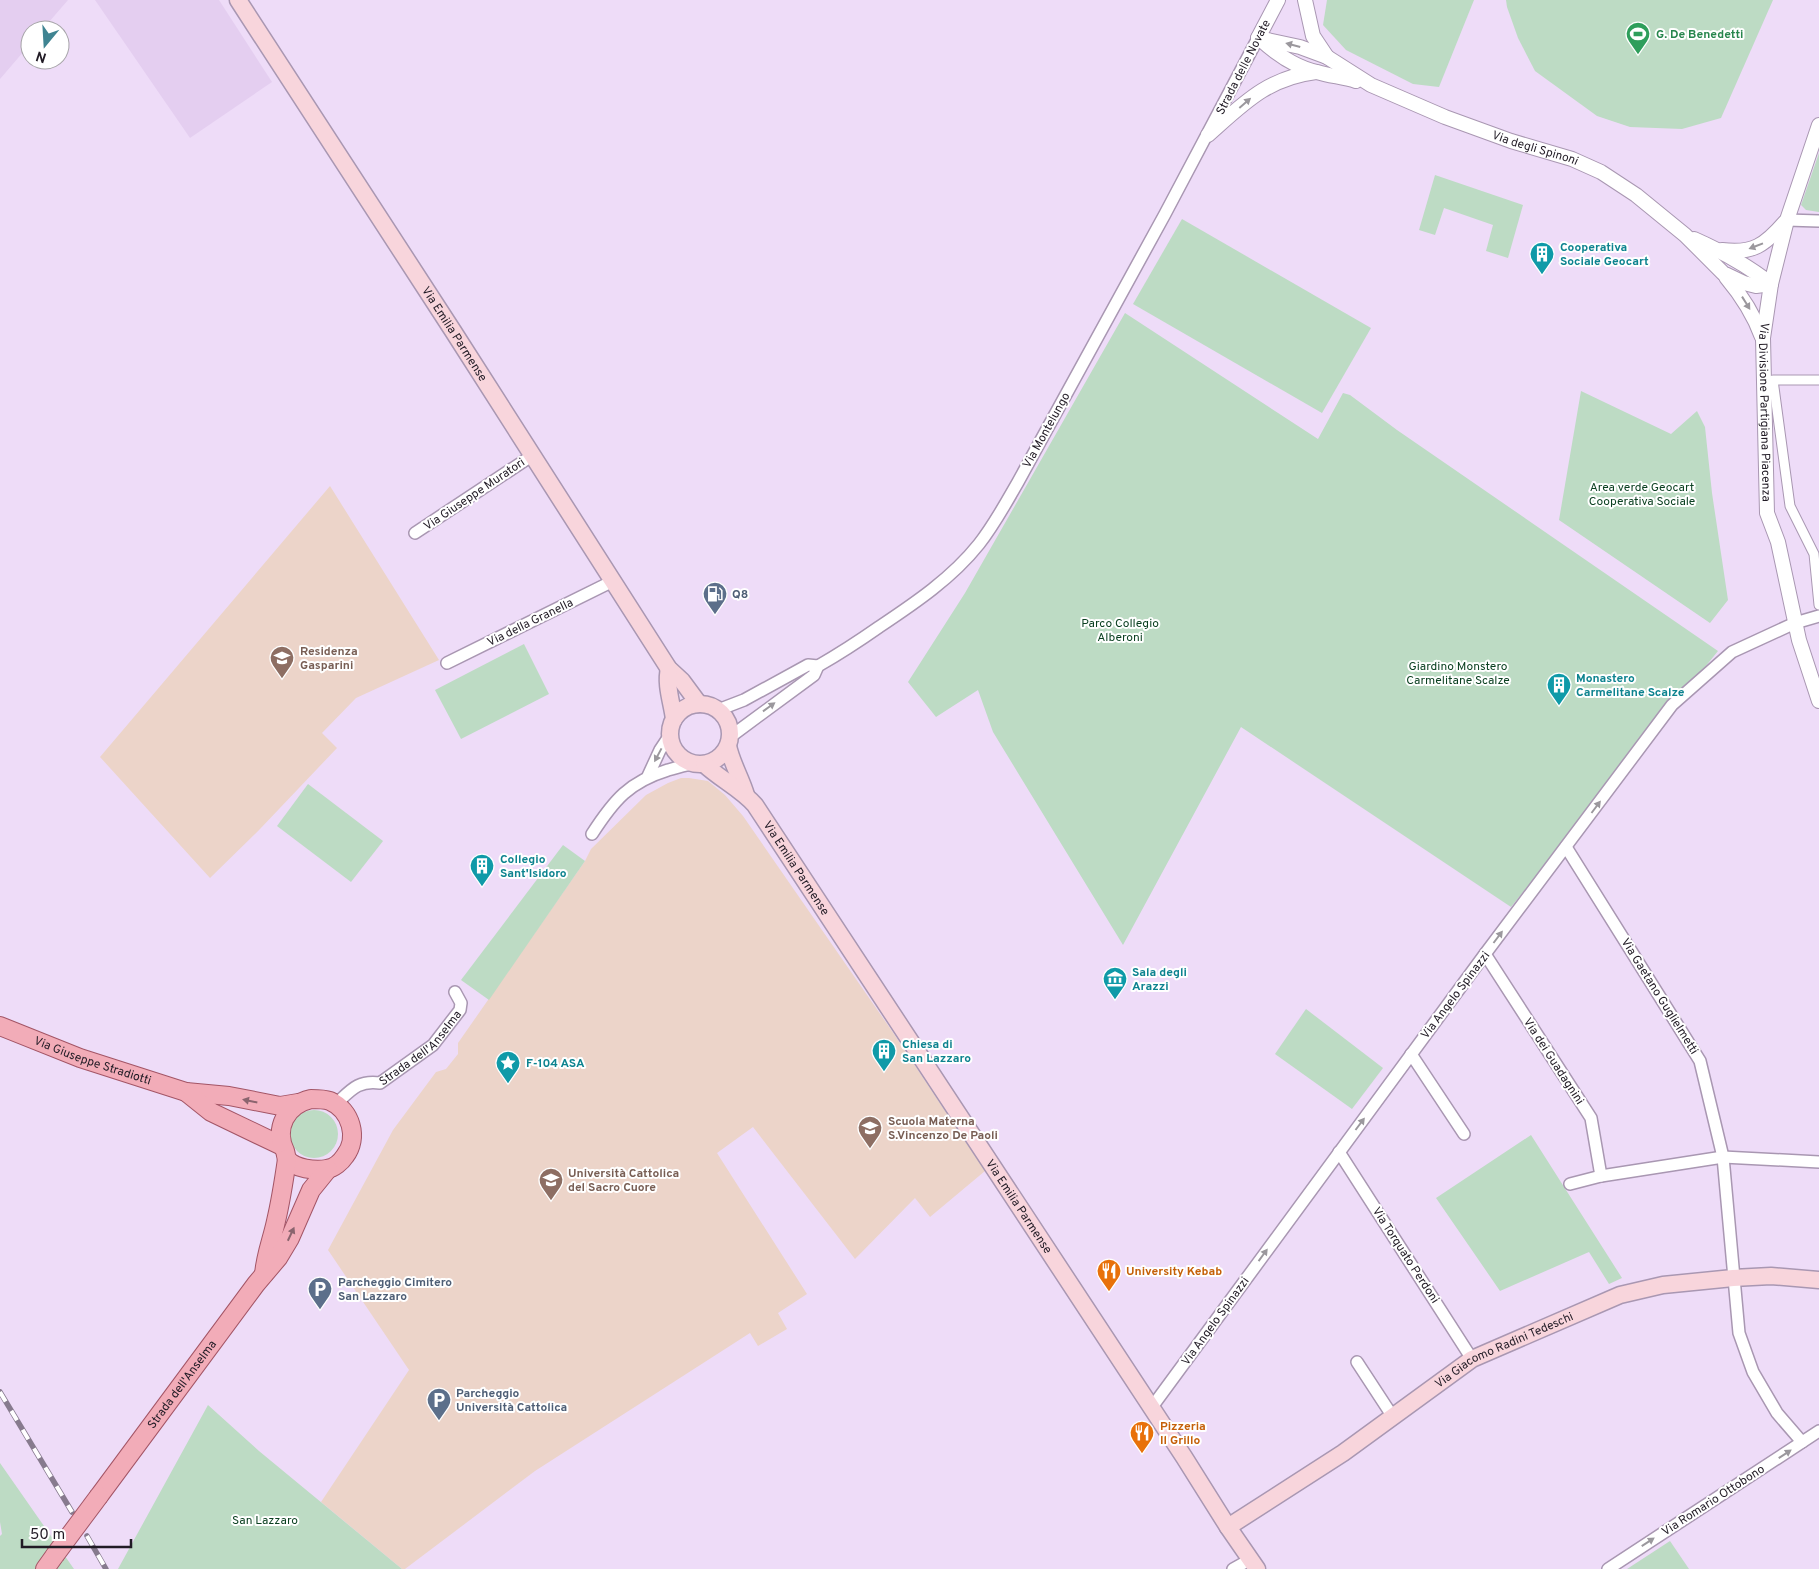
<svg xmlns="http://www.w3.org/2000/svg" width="1819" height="1569" viewBox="0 0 1819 1569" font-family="Overpass,sans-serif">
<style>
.built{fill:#e4cef0}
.education{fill:#ecd4c9}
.green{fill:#bddbc4}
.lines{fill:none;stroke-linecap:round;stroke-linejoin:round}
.pedestrian-casing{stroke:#a997b2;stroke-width:11}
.minor-casing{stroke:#a997b2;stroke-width:14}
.tertiary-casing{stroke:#a997b2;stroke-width:16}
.secondary-casing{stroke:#a997b2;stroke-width:19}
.primary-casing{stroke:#a35566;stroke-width:20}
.pedestrian{stroke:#fff;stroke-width:9}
.minor{stroke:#fff;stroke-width:11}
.tertiary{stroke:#fff;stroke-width:14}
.secondary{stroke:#f8d5dc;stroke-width:16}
.primary{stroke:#f2acb8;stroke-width:18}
.rail-casing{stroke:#877b8e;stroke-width:5.5}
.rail{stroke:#fff;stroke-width:4;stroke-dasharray:11;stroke-linecap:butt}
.primary-bridge-casing{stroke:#a35566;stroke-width:20;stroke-linecap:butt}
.primary-bridge{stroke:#f2acb8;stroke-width:18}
.oneway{fill:#9b989d}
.oneway2{fill:#8a646e}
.labels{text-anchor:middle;stroke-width:4;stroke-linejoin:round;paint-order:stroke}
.leisure-label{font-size:12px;font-weight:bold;fill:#27864d;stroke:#fff;text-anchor:start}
.street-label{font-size:12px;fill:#211b25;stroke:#fff}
.culture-label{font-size:12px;font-weight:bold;fill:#0d838f;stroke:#fff;text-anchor:start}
.park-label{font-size:12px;fill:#0b4021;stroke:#fff}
.service-label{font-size:12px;font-weight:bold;fill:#4e5e75;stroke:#fff;text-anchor:start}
.education-label{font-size:12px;font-weight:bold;fill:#785e54;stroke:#fff;text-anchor:start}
.food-label{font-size:12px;font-weight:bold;fill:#c56008;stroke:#fff;text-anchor:start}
</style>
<rect width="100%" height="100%" fill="#eedcf8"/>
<g class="built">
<path d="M 0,0 L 68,0 L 42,30 L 30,30 L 30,44 L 0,79 Z"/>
<path d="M 95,0 L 219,0 L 272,82 L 190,138 Z"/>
</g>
<g class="education">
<path d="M 330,486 L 439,660 L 356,698 L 322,733 L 337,748 L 260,829 L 210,878 L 100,757 Z"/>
<path d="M 681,778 L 689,778 L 708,781 L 725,795 L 743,816 L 892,1031 L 985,1171 L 930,1217 L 915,1198 L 855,1259 L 753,1127 L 717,1153 L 807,1294 L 778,1313 L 787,1329 L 758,1346 L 750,1333 L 535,1471 L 405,1569 L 402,1569 L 321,1502 L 409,1370 L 328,1250 L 393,1130 L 436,1072 L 446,1069 L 458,1054 L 458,1043 L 585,861 L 591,849 L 646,795 L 668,783 Z"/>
</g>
<g class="green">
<path d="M 1327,0 L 1474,0 L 1439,87 L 1413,84 L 1346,50 L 1323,25 Z"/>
<path d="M 1506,0 L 1773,0 L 1721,118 L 1682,129 L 1630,127 L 1597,116 L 1535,71 L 1518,38 L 1507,7 Z"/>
<path d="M 1819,153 L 1819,212 L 1806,210 L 1801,205 Z"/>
<path d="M 1435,175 L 1523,205 L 1508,258 L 1486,251 L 1493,225 L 1444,208 L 1435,235 L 1419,230 Z"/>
<path d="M 1182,219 L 1371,328 L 1322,413 L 1133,304 Z"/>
<path d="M 1125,313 L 1318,439 L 1343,393 L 1350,395 L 1397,430 L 1718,651 L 1511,907 L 1241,727 L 1123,945 L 993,732 L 978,690 L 936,717 L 908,682 L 965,593 Z"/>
<path d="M 1581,391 L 1671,434 L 1697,411 L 1705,427 L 1712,493 L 1728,600 L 1710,623 L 1559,520 Z"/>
<path d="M 524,644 L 549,694 L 461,739 L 435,690 Z"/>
<path d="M 308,784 L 383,841 L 351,882 L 277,826 Z"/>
<path d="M 563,845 L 585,861 L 489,1000 L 461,980 Z"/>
<path d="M 1306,1009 L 1383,1068 L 1352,1109 L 1275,1054 Z"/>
<circle cx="314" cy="1134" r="24"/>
<path d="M 1531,1135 L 1622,1278 L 1609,1284 L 1589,1252 L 1500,1291 L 1436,1198 Z"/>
<path d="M 208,1405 L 259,1451 L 402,1569 L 118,1569 Z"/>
<path d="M 0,1463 L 74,1569 L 0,1569 L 0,1536 L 2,1534 L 0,1522 Z"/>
<path d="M 1670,1541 L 1689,1569 L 1627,1569 Z"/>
</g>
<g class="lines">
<defs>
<path id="pedestrian" d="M 1819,380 L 1773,380 L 1790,506 L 1814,554 L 1819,605"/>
<g id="minor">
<path d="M 1787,220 L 1819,221"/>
<path d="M 415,533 L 533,455"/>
<path d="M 447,663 L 613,581"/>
<path d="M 718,710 L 744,700 L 808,665 L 818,666"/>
<path d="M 730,737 L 814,675 L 818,666 C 839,654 859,641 879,627 C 915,603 952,578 979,544 C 994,525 1006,503 1018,482 L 1165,214 L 1258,38"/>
<path d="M 648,776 L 660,750 L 670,735"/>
<path d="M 592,834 C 614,800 629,782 668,770 C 677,768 686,764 695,764"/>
<path d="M 1566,847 L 1700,1061 L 1723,1157 L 1739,1333 L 1753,1372 L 1777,1413 L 1802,1442"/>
<path d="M 1485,954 L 1591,1118 L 1601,1176"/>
<path d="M 1411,1054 L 1464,1134"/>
<path id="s1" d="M 336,1104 C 351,1090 358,1080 380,1083 L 433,1045 L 460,1010 L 461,1003 L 455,992"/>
<path d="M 1339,1152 L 1472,1359"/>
<path d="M 1570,1184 L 1601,1176 L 1723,1157 L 1819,1162"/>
<path d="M 1357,1362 L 1393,1417"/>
<path d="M 1152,1407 L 1485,954 L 1672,705 L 1732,652 L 1795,623 L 1819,616"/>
<path d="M 1233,1569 L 1251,1559"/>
<path d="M 1608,1569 L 1819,1431"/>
</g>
<g id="tertiary">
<path d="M 1305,0 L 1313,36 L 1327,57"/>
<path id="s2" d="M 1258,38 L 1300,47 L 1327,57 L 1371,85 L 1445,117 L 1511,141 L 1572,159 L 1601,172 L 1636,195 L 1685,235 L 1723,273 L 1744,283 L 1756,286 L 1771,284"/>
<path d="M 1258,38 L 1278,0"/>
<path d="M 1259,38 C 1276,54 1294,67 1317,72 C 1330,76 1343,77 1356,81"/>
<path id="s3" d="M 1819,125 L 1787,220 L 1771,284 L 1763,338 L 1767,513 L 1778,542 L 1799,640 L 1819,701"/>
<path d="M 1208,135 C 1243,104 1267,78 1316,72"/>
<path d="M 1694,239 C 1721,251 1747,265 1771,284"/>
<path d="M 1722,250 C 1753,254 1765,245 1785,222"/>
<path d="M 1726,277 C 1742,296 1754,315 1762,337"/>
</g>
<g id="secondary">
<path id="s4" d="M 238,0 L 453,331 L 669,669 L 682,681 L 699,704"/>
<path d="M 669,669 C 665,684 672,703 674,719"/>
<circle cx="700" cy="734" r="30"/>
<path d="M 728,746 C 732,764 741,778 746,795"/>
<path id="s5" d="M 704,764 C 720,779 741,789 755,805 L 1184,1457 L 1228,1527 L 1257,1569"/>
<path id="s6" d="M 1228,1527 L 1343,1453 L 1472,1359 L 1620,1295 L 1663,1285 L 1733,1278 L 1771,1276 L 1819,1280"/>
</g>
<g id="primary">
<path id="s7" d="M 0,1026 L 80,1058 L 186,1092 L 229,1096 L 280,1106 L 298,1103"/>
<path d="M 186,1092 L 211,1112 L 282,1146"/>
<path d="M 311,1099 C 317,1099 324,1099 330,1101 C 351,1110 359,1138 345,1156 C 341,1162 334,1168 327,1169 C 315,1171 295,1169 287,1159 C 286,1157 286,1154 285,1151 C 274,1128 286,1105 311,1099 Z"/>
<path d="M 264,1274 C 266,1253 272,1240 276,1221 C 281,1200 284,1180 287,1159"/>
<path id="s8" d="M 99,1496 L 256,1284 L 278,1258 L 290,1238 L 311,1190 L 328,1169"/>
<path d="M 45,1569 L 55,1555"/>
</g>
</defs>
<use href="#pedestrian" class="pedestrian-casing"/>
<use href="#minor" class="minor-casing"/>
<use href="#tertiary" class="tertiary-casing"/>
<use href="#secondary" class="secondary-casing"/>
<use href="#primary" class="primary-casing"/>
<use href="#pedestrian" class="pedestrian"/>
<use href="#minor" class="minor"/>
<use href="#tertiary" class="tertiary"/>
<use href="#secondary" class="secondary"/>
<use href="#primary" class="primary"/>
<defs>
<g id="rail">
<path d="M 0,1392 L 72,1512"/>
<path d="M 87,1536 L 106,1569"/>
</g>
</defs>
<use href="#rail" class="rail-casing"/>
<use href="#rail" class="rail"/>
<defs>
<path id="primary-bridge" d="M 55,1555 L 99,1496"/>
</defs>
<use href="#primary-bridge" class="primary-bridge-casing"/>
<use href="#primary-bridge" class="primary-bridge"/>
</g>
<defs><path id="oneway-solid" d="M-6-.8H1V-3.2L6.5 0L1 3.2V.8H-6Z" transform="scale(1.25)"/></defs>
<g class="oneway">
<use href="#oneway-solid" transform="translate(1293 45) rotate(-165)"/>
<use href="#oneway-solid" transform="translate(1245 103) rotate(-41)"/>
<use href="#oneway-solid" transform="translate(1756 246) rotate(159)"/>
<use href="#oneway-solid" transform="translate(1746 303) rotate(58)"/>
<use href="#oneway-solid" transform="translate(769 707) rotate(-36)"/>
<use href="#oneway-solid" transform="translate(658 755) rotate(118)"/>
<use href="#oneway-solid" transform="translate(1596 807) rotate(-53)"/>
<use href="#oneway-solid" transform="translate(1498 937) rotate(-53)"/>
<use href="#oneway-solid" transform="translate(1360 1124) rotate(-53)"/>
<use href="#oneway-solid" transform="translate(1263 1255) rotate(-54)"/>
<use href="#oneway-solid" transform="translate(1785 1454) rotate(-33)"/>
<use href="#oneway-solid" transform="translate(1648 1542) rotate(-33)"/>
</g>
<g class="oneway2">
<use href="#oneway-solid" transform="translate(250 1101) rotate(-168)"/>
<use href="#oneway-solid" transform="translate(291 1234) rotate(-65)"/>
</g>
<defs>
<symbol id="stadium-pin" viewBox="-11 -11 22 30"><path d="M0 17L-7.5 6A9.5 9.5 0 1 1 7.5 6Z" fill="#2e9e5b" stroke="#fff"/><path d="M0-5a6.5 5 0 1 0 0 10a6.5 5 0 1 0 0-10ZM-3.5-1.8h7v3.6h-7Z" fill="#fff"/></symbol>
<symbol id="building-pin" viewBox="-11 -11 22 30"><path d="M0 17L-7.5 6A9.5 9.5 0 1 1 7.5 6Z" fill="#0f9aa8" stroke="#fff"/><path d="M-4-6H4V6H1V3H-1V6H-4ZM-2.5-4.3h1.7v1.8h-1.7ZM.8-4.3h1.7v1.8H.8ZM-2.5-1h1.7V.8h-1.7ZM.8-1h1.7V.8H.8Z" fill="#fff"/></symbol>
<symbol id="fuel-pin" viewBox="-11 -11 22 30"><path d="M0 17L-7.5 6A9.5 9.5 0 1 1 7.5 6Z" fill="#5c6f8a" stroke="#fff"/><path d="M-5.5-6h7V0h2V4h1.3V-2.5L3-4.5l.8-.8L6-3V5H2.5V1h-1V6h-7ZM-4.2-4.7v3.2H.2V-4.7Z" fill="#fff"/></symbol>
<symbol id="university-pin" viewBox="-11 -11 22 30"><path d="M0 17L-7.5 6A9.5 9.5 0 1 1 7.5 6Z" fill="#8d6e63" stroke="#fff"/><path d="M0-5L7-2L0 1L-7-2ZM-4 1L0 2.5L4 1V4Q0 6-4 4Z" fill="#fff"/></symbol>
<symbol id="museum-pin" viewBox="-11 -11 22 30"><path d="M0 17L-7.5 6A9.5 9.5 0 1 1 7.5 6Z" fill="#0f9aa8" stroke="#fff"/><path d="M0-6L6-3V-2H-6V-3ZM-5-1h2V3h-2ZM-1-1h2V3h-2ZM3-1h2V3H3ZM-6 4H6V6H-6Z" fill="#fff"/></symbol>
<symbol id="sight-pin" viewBox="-11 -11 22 30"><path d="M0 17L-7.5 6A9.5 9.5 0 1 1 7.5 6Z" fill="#0f9aa8" stroke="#fff"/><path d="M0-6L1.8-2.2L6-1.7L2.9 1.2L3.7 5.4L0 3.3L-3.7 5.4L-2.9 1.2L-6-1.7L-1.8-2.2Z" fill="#fff"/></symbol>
<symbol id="school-pin" viewBox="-11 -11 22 30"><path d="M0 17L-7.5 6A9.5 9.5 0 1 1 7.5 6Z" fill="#8d6e63" stroke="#fff"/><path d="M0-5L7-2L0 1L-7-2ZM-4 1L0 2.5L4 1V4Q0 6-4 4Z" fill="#fff"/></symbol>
<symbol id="restaurant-pin" viewBox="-11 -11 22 30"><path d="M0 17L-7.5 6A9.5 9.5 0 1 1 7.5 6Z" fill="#e8710a" stroke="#fff"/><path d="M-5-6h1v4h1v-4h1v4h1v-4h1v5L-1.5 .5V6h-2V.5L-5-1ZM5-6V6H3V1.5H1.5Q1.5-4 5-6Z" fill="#fff"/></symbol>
<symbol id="parking-pin" viewBox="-11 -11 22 30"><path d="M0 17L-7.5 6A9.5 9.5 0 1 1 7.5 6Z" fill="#5c6f8a" stroke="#fff"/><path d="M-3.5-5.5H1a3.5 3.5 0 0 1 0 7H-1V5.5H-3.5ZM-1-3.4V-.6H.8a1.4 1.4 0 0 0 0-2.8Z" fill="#fff"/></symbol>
</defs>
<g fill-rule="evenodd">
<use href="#stadium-pin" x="1624" y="20" width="28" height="38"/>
<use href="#building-pin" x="1528" y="240" width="28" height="38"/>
<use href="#fuel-pin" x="701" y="580" width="28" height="38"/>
<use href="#university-pin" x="268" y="644" width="28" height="38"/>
<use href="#building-pin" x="1545" y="671" width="28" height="38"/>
<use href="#building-pin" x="468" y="852" width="28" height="38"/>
<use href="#museum-pin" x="1101" y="965" width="28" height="38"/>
<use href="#building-pin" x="870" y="1037" width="28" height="38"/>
<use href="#sight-pin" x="494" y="1049" width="28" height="38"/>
<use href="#school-pin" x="856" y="1114" width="28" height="38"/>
<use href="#university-pin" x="537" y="1166" width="28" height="38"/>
<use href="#restaurant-pin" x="1095" y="1257" width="28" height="38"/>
<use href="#parking-pin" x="306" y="1275" width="28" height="38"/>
<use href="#parking-pin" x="425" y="1386" width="28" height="38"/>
<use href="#restaurant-pin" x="1128" y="1419" width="28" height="38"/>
</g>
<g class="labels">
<g class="leisure-label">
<text x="1656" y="38">G. De Benedetti</text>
</g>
<g class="street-label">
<text transform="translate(1243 67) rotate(-63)" y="4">Strada delle Novate</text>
<text dy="4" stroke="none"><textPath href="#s2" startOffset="300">Via degli Spinoni</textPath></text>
<text dy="4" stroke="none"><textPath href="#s4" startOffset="398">Via Emilia Parmense</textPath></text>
<text dy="4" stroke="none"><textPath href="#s3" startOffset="295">Via Divisione Partigiana Piacenza</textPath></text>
<text transform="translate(1046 430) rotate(-61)" y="4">Via Montelungo</text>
<text transform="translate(474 494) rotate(-34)" y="4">Via Giuseppe Muratori</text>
<text transform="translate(530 622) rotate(-26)" y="4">Via della Granella</text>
<text dy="4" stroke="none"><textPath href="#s5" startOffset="141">Via Emilia Parmense</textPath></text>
<text transform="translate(1455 995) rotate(-53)" y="4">Via Angelo Spinazzi</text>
<text transform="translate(1660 996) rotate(58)" y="4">Via Gaetano Guglielmetti</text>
<text dy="4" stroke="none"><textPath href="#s1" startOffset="105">Strada dell'Anselma</textPath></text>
<text dy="4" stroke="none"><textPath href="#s7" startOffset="99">Via Giuseppe Stradiotti</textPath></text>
<text transform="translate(1554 1061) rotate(57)" y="4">Via dei Guadagnini</text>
<text dy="4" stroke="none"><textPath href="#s5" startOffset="546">Via Emilia Parmense</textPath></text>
<text transform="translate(1406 1255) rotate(57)" y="4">Via Torquato Perdoni</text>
<text transform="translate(1215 1321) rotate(-54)" y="4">Via Angelo Spinazzi</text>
<text dy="4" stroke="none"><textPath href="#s6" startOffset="329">Via Giacomo Radini Tedeschi</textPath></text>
<text dy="4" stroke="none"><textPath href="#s8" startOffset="139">Strada dell'Anselma</textPath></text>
<text transform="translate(1713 1500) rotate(-33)" y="4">Via Romario Ottobono</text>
</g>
<g class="culture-label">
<text x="1560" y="251">Cooperativa<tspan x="1560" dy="14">Sociale Geocart</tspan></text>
<text x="1576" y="682">Monastero<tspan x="1576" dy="14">Carmelitane Scalze</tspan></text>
<text x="500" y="863">Collegio<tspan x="500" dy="14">Sant'Isidoro</tspan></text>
<text x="1132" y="976">Sala degli<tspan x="1132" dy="14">Arazzi</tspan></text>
<text x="902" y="1048">Chiesa di<tspan x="902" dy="14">San Lazzaro</tspan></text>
<text x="526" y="1067">F-104 ASA</text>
</g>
<g class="park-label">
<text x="1642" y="491">Area verde Geocart<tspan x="1642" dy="14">Cooperativa Sociale</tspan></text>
<text x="1120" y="627">Parco Collegio<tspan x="1120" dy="14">Alberoni</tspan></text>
<text x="1458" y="670">Giardino Monstero<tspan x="1458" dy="14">Carmelitane Scalze</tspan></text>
<text x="265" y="1524">San Lazzaro</text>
</g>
<g class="service-label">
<text x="732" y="598">Q8</text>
<text x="338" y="1286">Parcheggio Cimitero<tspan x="338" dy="14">San Lazzaro</tspan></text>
<text x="456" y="1397">Parcheggio<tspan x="456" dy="14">Università Cattolica</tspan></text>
</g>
<g class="education-label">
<text x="300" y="655">Residenza<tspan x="300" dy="14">Gasparini</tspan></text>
<text x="888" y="1125">Scuola Materna<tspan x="888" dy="14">S.Vincenzo De Paoli</tspan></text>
<text x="568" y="1177">Università Cattolica<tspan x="568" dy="14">del Sacro Cuore</tspan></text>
</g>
<g class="food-label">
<text x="1126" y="1275">University Kebab</text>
<text x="1160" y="1430">Pizzeria<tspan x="1160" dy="14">Il Grillo</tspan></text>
</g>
</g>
<g transform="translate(45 45) rotate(198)"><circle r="24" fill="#ffffff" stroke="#a6a4a8"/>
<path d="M0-4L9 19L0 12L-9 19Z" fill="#3f8492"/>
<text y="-8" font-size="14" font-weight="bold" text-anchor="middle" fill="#211b25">N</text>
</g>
<path d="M22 1539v8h109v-8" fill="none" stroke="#211b25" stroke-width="2.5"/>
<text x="30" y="1539" font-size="15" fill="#211b25" stroke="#ffffff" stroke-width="4" paint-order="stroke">50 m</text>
</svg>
